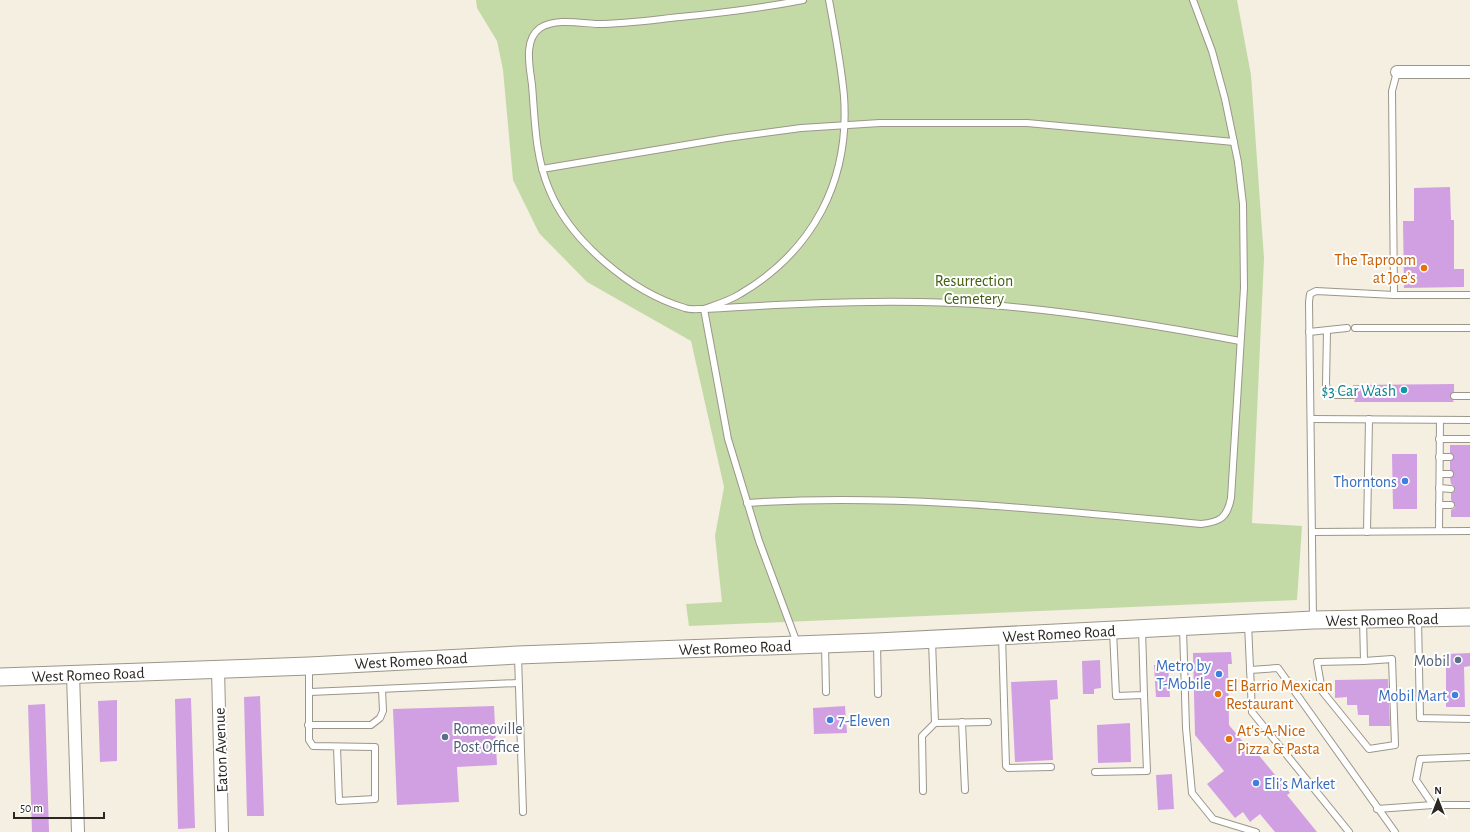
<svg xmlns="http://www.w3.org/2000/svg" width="1470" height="832" viewBox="0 0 1470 832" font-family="'Alegreya Sans',sans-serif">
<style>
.green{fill:#c3daa7}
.building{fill:#d1a0e2}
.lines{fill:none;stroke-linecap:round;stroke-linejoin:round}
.lane-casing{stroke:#9c968a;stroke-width:8}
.street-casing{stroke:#9c968a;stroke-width:14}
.secondary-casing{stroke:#9c968a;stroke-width:19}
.lane{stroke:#fff;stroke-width:6}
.street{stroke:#fff;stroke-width:12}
.secondary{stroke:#fff;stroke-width:17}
.food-dot{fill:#e8710a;stroke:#fff;stroke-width:1.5}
.culture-dot{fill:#0f9aa8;stroke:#fff;stroke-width:1.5}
.shop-dot{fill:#3f7fe0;stroke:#fff;stroke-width:1.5}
.service-dot{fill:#5c6f8a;stroke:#fff;stroke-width:1.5}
.labels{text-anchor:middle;stroke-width:4;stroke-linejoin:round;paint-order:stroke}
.food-label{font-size:16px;fill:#c56008;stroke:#fff;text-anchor:start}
.park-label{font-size:16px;fill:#435f0f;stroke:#fff}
.culture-label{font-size:16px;fill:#0d838f;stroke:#fff;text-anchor:end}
.shop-label{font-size:16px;fill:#366cbe;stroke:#fff;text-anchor:end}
.street-label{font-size:16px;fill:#2b2824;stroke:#fff}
.service-label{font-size:16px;fill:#4e5e75;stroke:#fff;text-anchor:end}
</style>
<rect width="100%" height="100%" fill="#f5efe1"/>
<path class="green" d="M 476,0 L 1237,0 L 1251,75 L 1264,258 L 1252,523 L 1302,526 L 1297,600 L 689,626 L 686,604 L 722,602 L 715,536 L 724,487 L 691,341 L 587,282 L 539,233 L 513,180 L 503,70 L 497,41 L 477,8 Z"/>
<g class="building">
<path d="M 1450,187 L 1451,220 L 1454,220 L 1454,269 L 1464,269 L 1464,287 L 1404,288 L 1403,221 L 1414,221 L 1414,188 Z"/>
<path d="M 1454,384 L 1454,392 L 1450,396 L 1454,402 L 1354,402 L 1357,395 L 1353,391 L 1353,385 Z"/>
<path d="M 1450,445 L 1470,445 L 1470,517 L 1451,517 L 1451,510 L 1455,508 L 1455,505 L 1451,500 L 1451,493 L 1454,492 L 1455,489 L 1454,486 L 1451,484 L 1450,478 L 1454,474 L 1450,470 L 1450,461 L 1454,457 L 1450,453 Z"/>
<path d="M 1392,454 L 1417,454 L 1417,509 L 1393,509 Z"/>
<path d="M 1231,652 L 1232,664 L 1228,664 L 1229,725 L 1249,749 L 1252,747 L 1290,793 L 1287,795 L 1317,832 L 1275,832 L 1260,814 L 1250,822 L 1243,812 L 1235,818 L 1207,784 L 1224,771 L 1195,735 L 1193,653 Z"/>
<path d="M 1470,653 L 1470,666 L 1464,667 L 1465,707 L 1446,707 L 1446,654 Z"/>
<path d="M 1100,660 L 1101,688 L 1094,689 L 1094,694 L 1083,694 L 1082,661 Z"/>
<path d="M 1168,664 L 1170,697 L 1156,697 L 1154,665 Z"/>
<path d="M 1388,679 L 1390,726 L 1369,726 L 1369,715 L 1358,715 L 1357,705 L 1347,705 L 1347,697 L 1335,698 L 1335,680 Z"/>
<path d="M 1057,680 L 1058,699 L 1050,700 L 1053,760 L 1015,762 L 1011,682 Z"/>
<path d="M 260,696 L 264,816 L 247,816 L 244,697 Z"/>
<path d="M 191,698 L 195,828 L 178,829 L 175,699 Z"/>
<path d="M 117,700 L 117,761 L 100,762 L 98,701 Z"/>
<path d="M 45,704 L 49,832 L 32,832 L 28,705 Z"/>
<path d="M 494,706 L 497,765 L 457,767 L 459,802 L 397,805 L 393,709 Z"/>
<path d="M 845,706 L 847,733 L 814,734 L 813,708 Z"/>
<path d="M 1130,723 L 1131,762 L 1098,763 L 1097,725 Z"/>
<path d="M 1172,774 L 1174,809 L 1158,810 L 1156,775 Z"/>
</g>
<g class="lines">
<defs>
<g id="lane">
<path d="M 803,0 C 762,8 721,13 680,17 C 652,20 625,24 597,24 C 580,23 555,18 540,28 C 523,40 530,68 532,85 C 535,120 535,156 549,189 C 570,241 631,292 685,308 C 690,310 698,309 704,309 C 804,303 903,298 1003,306 C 1083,313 1161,326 1240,341"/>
<path d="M 542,169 L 727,138 L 801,128 L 880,123 L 1027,123 L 1234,142"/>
<path d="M 1394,295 L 1392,91 L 1397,72"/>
<path d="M 1355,328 L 1470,328"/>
<path d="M 1327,331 L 1326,384 L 1328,393 L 1331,395 L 1353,395"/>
<path d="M 1309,332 L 1347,328"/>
<path d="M 1454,396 L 1470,396"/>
<path d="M 1311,419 L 1470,420"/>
<path d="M 1439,439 L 1470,439"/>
<path d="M 1439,457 L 1450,457"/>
<path d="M 1440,474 L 1450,474"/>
<path d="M 1439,488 L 1451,489"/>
<path d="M 747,503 C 898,493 1050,510 1201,524 C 1220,522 1227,518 1231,498 L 1244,288 L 1243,204 L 1238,162 L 1225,99 L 1212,51 L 1193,0"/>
<path d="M 1439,505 L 1451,505"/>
<path d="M 1439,531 L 1440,420"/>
<path d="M 1312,532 L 1470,531"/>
<path d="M 1367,532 L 1369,419"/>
<path d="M 1313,619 L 1309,302 L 1310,294 L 1316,291 L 1394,295 L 1470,295"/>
<path d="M 1363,619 L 1364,661 L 1317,662 L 1322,691 L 1369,749 L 1395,745 L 1392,659 L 1364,661"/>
<path d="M 1418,619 L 1420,718 L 1470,719"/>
<path d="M 1248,624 L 1252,712 L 1349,832"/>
<path d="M 1183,628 L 1186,728 L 1192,793 L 1213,819 L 1256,832"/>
<path d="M 1113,631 L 1116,696 L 1144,695 L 1142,629"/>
<path d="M 1002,636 L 1006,766 L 1008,768 L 1051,767"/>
<path d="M 797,643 L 759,541 L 728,439 L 704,309 C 715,305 729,301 740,294 C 813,251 850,181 844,96 C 841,64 835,32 829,0"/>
<path d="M 877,643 L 878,694"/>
<path d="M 825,645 L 826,692"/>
<path d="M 518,656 L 523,812"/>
<path d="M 309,667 L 309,740 L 313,746 L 375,747 L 375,799 L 339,801 L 337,747"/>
<path d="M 1250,670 L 1278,668 L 1395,832"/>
<path d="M 310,692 L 518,683"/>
<path d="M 962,722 L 965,790"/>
<path d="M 935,723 L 988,722"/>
<path d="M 308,725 L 371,725 L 380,718 L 383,711 L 382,689"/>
<path d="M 1470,757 L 1420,759 L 1416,780 L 1433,805 L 1470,805"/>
<path d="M 1095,772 L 1147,771 L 1144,695"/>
<path d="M 923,791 L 922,736 L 935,723 L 932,641"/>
<path d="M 1377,809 L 1433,805"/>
</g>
<g id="street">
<path d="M 1397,72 L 1470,72"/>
<path d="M 218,669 L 222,832"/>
<path d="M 73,674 L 78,832"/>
</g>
<path id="secondary" d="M 0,677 L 309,666 L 518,655 L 877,642 L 1313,620 L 1470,617"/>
</defs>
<use href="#lane" class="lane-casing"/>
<use href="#street" class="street-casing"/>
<use href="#secondary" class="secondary-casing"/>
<use href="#lane" class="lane"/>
<use href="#street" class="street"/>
<use href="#secondary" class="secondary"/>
</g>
<g class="food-dot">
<circle cx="1424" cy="268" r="4"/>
<circle cx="1218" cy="694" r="4"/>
<circle cx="1229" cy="739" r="4"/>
</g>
<circle class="culture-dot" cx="1404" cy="390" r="4"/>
<g class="shop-dot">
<circle cx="1405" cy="481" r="4"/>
<circle cx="1219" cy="674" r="4"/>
<circle cx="1455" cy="695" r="4"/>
<circle cx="830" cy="720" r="4"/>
<circle cx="1256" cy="783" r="4"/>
</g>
<g class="service-dot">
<circle cx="1458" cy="660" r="4"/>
<circle cx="445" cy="737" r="4"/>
</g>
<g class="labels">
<g class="food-label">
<text x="1416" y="265" text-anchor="end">The Taproom<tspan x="1416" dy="18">at Joe’s</tspan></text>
<text x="1226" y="691">El Barrio Mexican<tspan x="1226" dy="18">Restaurant</tspan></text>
<text x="1237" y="736">At's-A-Nice<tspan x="1237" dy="18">Pizza &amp; Pasta</tspan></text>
</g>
<g class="park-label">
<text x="974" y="286">Resurrection<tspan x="974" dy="18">Cemetery</tspan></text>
</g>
<g class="culture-label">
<text x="1396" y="396">$3 Car Wash</text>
</g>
<g class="shop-label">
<text x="1397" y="487">Thorntons</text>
<text x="1211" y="671">Metro by<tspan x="1211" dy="18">T-Mobile</tspan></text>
<text x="1447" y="701">Mobil Mart</text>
<text x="838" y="726" text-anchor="start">7-Eleven</text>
<text x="1264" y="789" text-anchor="start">Eli’s Market</text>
</g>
<g class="street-label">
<text transform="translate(1382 619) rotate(-1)" y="6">West Romeo Road</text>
<text transform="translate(1059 633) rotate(-3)" y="6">West Romeo Road</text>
<text transform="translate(735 647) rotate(-2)" y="6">West Romeo Road</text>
<text transform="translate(411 660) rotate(-3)" y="6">West Romeo Road</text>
<text transform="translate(88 674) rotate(-2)" y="6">West Romeo Road</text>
<text transform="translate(220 750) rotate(-92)" y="6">Eaton Avenue</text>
</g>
<g class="service-label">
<text x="1450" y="666">Mobil</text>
<text x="453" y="734" text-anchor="start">Romeoville<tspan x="453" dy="18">Post Office</tspan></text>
</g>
</g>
<g transform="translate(1438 800)" stroke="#ffffff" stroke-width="3" paint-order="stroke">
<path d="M0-3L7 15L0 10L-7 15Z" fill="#2b2824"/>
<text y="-6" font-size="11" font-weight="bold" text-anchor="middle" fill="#2b2824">N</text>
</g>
<path d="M14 812v6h90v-6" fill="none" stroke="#2b2824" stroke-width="2"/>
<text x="20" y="812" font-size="12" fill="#2b2824" stroke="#ffffff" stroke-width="3" paint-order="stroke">50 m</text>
</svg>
